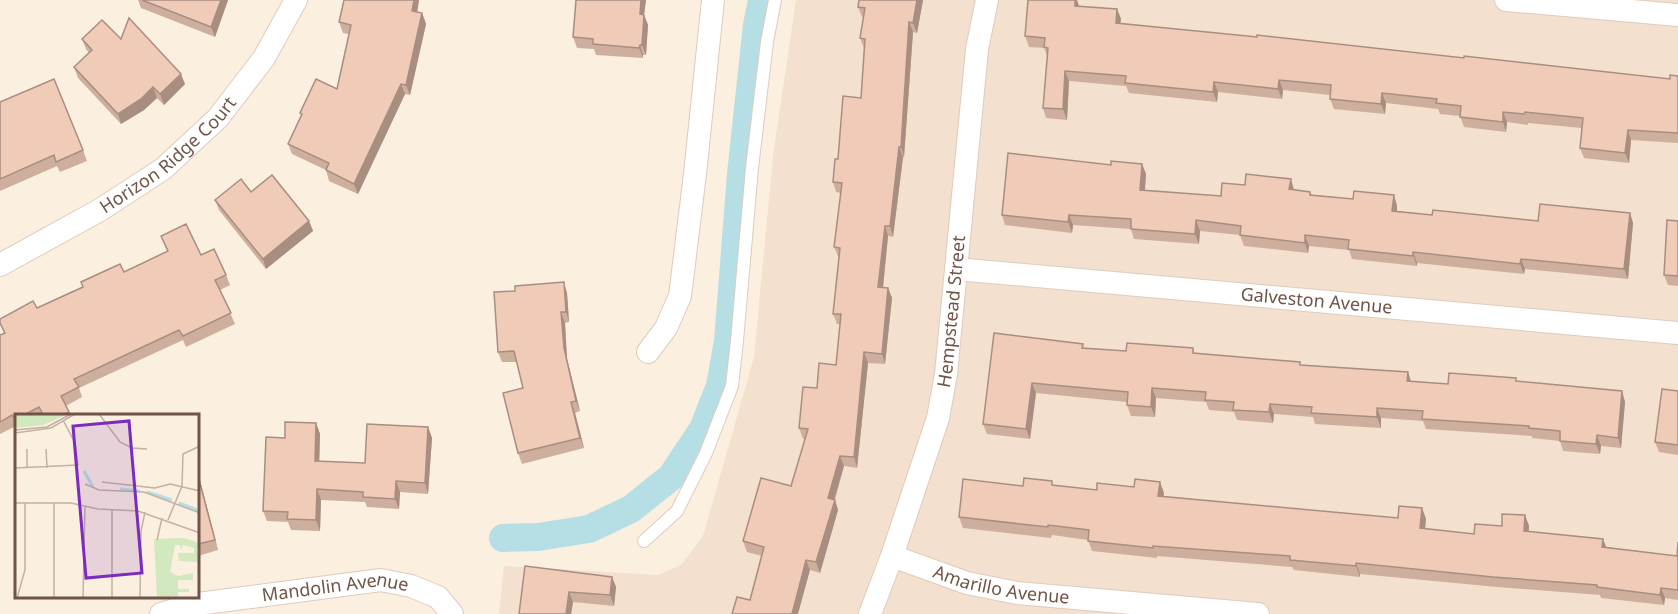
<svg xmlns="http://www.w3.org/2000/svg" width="1678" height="614" viewBox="0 0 1678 614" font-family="'Noto Sans',sans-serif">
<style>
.residential{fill:#f3e0ce}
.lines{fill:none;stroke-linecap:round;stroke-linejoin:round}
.canal{stroke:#b5dfe4;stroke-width:28}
.service-casing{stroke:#dfcbbc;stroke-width:14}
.minor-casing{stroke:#dfcbbc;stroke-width:24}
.service{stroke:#fff;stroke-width:12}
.minor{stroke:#fff;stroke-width:22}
.wall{fill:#ceaf9e}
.shaded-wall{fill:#a88e81}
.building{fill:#f0cbb8;stroke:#a88e81;stroke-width:1.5}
.labels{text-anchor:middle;stroke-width:4.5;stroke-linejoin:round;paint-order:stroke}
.street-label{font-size:18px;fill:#715448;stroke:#fff3e5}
.inset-river{fill:none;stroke:#b5dfe4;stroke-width:3}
.inset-road{fill:none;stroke:#c4b1a3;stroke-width:1.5}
.view{fill:#7b2cbf;fill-opacity:0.15;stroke:#7b2cbf;stroke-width:3}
.inset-edge{fill:none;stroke:#715448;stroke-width:3}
</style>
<rect width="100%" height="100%" fill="#fbefdf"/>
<path class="residential" d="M 796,0 L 1678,0 L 1678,614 L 499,614 L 504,566 L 658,575 L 681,565 L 703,536 L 754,357 L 773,156 Z"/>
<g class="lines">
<path class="canal" d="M 503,538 L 538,537 L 589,529 L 631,509 L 671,477 L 703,429 L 720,386 L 728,341 L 741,174 L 757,25 L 762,0"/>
<defs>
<path id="service" d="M 644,541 L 677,511 L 706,453 L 732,386 L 737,341 L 752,168 L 767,42 L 775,0"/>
<g id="minor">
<path d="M 1506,0 L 1678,15"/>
<path id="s1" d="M 0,265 L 100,210 L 163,169 L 218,118 L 264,58 L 296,0"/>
<path id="s2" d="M 956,269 L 1678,333"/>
<path d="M 648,352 L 666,328 L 680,296 L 695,174 L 713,0"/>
<path id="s3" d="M 892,556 L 967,583 L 1017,593 L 1258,614"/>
<path id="s4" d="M 161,614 L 190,605 L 381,580 L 411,586 L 438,597 L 452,614"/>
<path id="s5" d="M 870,614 L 892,556 L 938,418 L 946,374 L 977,49 L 987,0"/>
</g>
</defs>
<use href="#service" class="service-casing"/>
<use href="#minor" class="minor-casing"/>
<use href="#service" class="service"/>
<use href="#minor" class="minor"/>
</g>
<g class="wall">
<path d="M 138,0 L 228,0 L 215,37 L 141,8 Z"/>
<path d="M 576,0 L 646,0 L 644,15 L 648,25 L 646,55 L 643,55 L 643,58 L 596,55 L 594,49 L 577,48 L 573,37 Z"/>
<path d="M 923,0 L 917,33 L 913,32 L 904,157 L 903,157 L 893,237 L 888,236 L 883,287 L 888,288 L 892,298 L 885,364 L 868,363 L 857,468 L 844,466 L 835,500 L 838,510 L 820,573 L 810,570 L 750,600 L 762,556 L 747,552 L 743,541 L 791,486 L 805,439 L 803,439 L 799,428 L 817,388 L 836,365 L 840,324 L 837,324 L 833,314 L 839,258 L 834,247 L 841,193 L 836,192 L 833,182 L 838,159 L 861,98 L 864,48 L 860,38 L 864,18 L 862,17 L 858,7 Z"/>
<path d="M 1079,6 L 1117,9 L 1121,19 L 1120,24 L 1670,79 L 1678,76 L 1678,143 L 1631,140 L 1629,163 L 1584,158 L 1580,148 L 1582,128 L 1528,123 L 1528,125 L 1507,122 L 1506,132 L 1464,127 L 1460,116 L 1440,114 L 1438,109 L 1386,103 L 1385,114 L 1334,109 L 1330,99 L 1330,95 L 1283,90 L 1282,99 L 1218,92 L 1217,102 L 1129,93 L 1126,86 L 1069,81 L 1067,120 L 1046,118 L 1043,108 L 1047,56 L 1044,48 L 1029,47 L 1025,36 Z"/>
<path d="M 417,12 L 422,13 L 426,24 L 410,95 L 405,94 L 358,194 L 329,181 L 326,170 L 292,154 L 288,144 L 301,116 L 300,113 L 337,89 L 349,34 L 343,33 L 339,22 Z"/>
<path d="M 82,39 L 121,39 L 185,84 L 164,105 L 157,98 L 144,110 L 121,124 L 78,78 L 74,67 L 89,53 L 86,49 Z"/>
<path d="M 0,102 L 83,150 L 87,161 L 60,172 L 57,166 L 0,191 Z"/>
<path d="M 1142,164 L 1146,174 L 1145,190 L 1221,196 L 1294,190 L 1310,192 L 1312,195 L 1353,199 L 1394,195 L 1397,206 L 1397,211 L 1432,215 L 1538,221 L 1630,213 L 1633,223 L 1628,279 L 1525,269 L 1524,274 L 1417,263 L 1417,266 L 1352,259 L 1349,250 L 1309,246 L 1308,253 L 1244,246 L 1240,235 L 1200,231 L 1199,244 L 1134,239 L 1131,229 L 1073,225 L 1072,233 L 1005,225 L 1002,215 L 1111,165 Z"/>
<path d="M 251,192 L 309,221 L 313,231 L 266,269 L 219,210 L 215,200 Z"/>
<path d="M 1678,221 L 1678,286 L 1668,285 L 1664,275 Z"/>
<path d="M 161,236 L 201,255 L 226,275 L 230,285 L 220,290 L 235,324 L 186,347 L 183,340 L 79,388 L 82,397 L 66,406 L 71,416 L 16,416 L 16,427 L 16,426 L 0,434 L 0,335 L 4,333 L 0,324 L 0,319 L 37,308 L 83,287 L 81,282 L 124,272 L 167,251 Z"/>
<path d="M 567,293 L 569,322 L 565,323 L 567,359 L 580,411 L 575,413 L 584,448 L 522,464 L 518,453 L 523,388 L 517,362 L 502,362 L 498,352 Z"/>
<path d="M 994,333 L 1083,344 L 1084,348 L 1126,351 L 1193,348 L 1195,354 L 1301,365 L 1408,372 L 1411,381 L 1448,384 L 1517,382 L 1622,391 L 1625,402 L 1621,448 L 1601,446 L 1600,454 L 1563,451 L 1560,441 L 1532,438 L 1532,436 L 1426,429 L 1423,421 L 1381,418 L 1381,428 L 1315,424 L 1313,417 L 1274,414 L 1273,423 L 1237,420 L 1234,412 L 1209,410 L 1206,402 L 1156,398 L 1155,417 L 1131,416 L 1127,405 L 1127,402 L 1036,393 L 1030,439 L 987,434 L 983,424 Z"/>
<path d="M 1678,391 L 1678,455 L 1659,452 L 1655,442 Z"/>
<path d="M 316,423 L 320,434 L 319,461 L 365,463 L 428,427 L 432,438 L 428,494 L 400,492 L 399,509 L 367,507 L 365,502 L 321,500 L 320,531 L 291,530 L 288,522 L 267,521 L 263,511 L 285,438 Z"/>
<path d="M 198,473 L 218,550 L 198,556 Z"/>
<path d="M 1054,485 L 1097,490 L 1164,493 L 1163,497 L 1398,518 L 1422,508 L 1426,519 L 1425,529 L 1474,534 L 1502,526 L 1525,515 L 1529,526 L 1528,532 L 1606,547 L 1677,556 L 1678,542 L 1678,600 L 1665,598 L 1664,605 L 1601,598 L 1600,595 L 1497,587 L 1360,574 L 1360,577 L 1294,570 L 1292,567 L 1157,556 L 1157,558 L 1092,551 L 1088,540 L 1052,535 L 1051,538 L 963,528 L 959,517 L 1023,486 Z"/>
<path d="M 525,566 L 612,577 L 616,587 L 614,606 L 573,602 L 571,614 L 519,614 Z"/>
</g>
<g class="shaded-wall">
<path d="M 221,0 L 228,0 L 215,37 L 211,27 Z"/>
<path d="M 414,0 L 419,0 L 416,22 L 412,11 Z"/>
<path d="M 641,0 L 646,0 L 644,15 L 648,25 L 646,55 L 642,45 L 640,14 Z"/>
<path d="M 917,0 L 923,0 L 917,33 L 913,23 Z"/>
<path d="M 1075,0 L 1077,0 L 1079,6 L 1078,16 L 1075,6 Z"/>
<path d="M 1117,9 L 1121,19 L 1119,33 L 1116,23 Z"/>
<path d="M 422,13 L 426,24 L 410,95 L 406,85 Z"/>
<path d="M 909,22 L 913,32 L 904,157 L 901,147 Z"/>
<path d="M 640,45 L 643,55 L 643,58 L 639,48 Z"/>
<path d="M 1065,71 L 1069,81 L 1067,120 L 1063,109 Z"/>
<path d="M 181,74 L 185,84 L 164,105 L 160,94 Z"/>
<path d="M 1279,80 L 1283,90 L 1282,99 L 1278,89 Z"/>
<path d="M 1214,82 L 1218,92 L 1217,102 L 1213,92 Z"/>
<path d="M 401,84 L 405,94 L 358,194 L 354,184 Z"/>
<path d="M 153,87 L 157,98 L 144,110 L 121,124 L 118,114 Z"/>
<path d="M 1382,93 L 1386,103 L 1385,114 L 1381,104 Z"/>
<path d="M 1503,112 L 1507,122 L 1506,132 L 1503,122 Z"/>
<path d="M 1628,130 L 1631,140 L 1629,163 L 1625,153 Z"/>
<path d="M 899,147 L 903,157 L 893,237 L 890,226 Z"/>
<path d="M 1142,164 L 1146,174 L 1144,200 L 1140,190 Z"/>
<path d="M 1291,179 L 1294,190 L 1289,189 Z"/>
<path d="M 1394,195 L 1397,206 L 1396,221 L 1392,211 Z"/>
<path d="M 1630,213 L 1633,223 L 1628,279 L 1624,269 Z"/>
<path d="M 1069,215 L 1073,225 L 1072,233 L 1068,222 Z"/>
<path d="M 1196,220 L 1200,231 L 1199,244 L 1195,234 Z"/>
<path d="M 309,221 L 313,231 L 266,269 L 263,259 Z"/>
<path d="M 885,226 L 888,236 L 882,297 L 878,287 Z"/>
<path d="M 1305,235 L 1309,246 L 1308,253 L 1305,243 Z"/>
<path d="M 1413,252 L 1417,263 L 1417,266 L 1413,256 Z"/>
<path d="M 1521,259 L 1525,269 L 1524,274 L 1520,264 Z"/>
<path d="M 564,282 L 567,293 L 569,322 L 566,312 Z"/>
<path d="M 888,288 L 892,298 L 885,364 L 882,354 Z"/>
<path d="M 561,312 L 565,323 L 567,359 L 580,411 L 576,401 L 564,348 Z"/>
<path d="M 864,352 L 868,363 L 857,468 L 854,457 Z"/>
<path d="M 1408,372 L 1411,382 L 1407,381 Z"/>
<path d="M 1032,383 L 1036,393 L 1030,439 L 1026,429 Z"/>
<path d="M 1152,388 L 1156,398 L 1155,417 L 1151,407 Z"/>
<path d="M 1622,391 L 1625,402 L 1621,448 L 1618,438 Z"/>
<path d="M 571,402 L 575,413 L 584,448 L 580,438 Z"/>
<path d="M 1270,404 L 1274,414 L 1273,423 L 1269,412 Z"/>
<path d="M 1377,408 L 1381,418 L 1381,428 L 1377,417 Z"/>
<path d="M 316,423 L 320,434 L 319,472 L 315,461 Z"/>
<path d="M 428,427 L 432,438 L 428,494 L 425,483 Z"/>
<path d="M 1597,435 L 1601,446 L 1600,454 L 1596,444 Z"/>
<path d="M 840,456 L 844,466 L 833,503 L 835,500 L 838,510 L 820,573 L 816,562 L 828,498 Z"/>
<path d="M 198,473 L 218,550 L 215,540 L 198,476 Z"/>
<path d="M 396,481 L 400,492 L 399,509 L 395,499 Z"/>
<path d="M 1160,482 L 1164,493 L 1162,507 L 1158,496 Z"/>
<path d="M 317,489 L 321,500 L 320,531 L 316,520 Z"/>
<path d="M 1422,508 L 1426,519 L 1424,539 L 1420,528 Z"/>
<path d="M 1525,515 L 1529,526 L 1528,542 L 1524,531 Z"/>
<path d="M 1603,539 L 1607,549 L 1602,547 Z"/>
<path d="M 806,560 L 810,570 L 798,614 L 792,614 Z"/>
<path d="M 1356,563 L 1360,574 L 1360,577 L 1356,566 Z"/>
<path d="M 612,577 L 616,587 L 614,606 L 610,595 Z"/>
<path d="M 1661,588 L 1665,598 L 1664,605 L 1660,595 Z"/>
<path d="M 569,592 L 573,602 L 571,614 L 566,614 Z"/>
</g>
<g class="building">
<path d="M 142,0 L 221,0 L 211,27 Z"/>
<path d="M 344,0 L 414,0 L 412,11 L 422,13 L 406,85 L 401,84 L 354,184 L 326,170 L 329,163 L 288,144 L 302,114 L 300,113 L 316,79 L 337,89 L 351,25 L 339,22 Z"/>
<path d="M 576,0 L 641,0 L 640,14 L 644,15 L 642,45 L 640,45 L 639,48 L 593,44 L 593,39 L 573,37 Z"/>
<path d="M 859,0 L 917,0 L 913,23 L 909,22 L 901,147 L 899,147 L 890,226 L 885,226 L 878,287 L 888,288 L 882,354 L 864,352 L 854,457 L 840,456 L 828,498 L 835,500 L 816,562 L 806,560 L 792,614 L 732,614 L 737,597 L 750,600 L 764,547 L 743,541 L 761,478 L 791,486 L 808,429 L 799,428 L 803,387 L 817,388 L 819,363 L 836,365 L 841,314 L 833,314 L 840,248 L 834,247 L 842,183 L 833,182 L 835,159 L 838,159 L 843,96 L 861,98 L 865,39 L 860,38 L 865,8 L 858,7 Z"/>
<path d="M 1028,0 L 1075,0 L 1075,6 L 1117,9 L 1116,23 L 1257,37 L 1257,35 L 1464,58 L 1464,56 L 1670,79 L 1670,75 L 1678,76 L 1678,133 L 1628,130 L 1625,153 L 1580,148 L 1583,118 L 1525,112 L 1524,114 L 1503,112 L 1503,122 L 1460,117 L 1461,106 L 1436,103 L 1437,99 L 1382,93 L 1381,104 L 1330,99 L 1331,85 L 1279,80 L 1278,89 L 1214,82 L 1213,92 L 1125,83 L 1126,76 L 1065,71 L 1063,109 L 1043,108 L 1048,48 L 1044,47 L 1045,38 L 1025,36 Z"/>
<path d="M 129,18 L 181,74 L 160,94 L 153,87 L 141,99 L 118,114 L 74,67 L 92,50 L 82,39 L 102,20 L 121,39 Z"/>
<path d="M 54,79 L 83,150 L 56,162 L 54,155 L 0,179 L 0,102 Z"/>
<path d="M 1008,153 L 1111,165 L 1111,161 L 1142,164 L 1140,190 L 1221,196 L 1222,183 L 1245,185 L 1246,174 L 1291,179 L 1289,189 L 1310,192 L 1310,195 L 1353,199 L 1354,191 L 1394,195 L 1392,211 L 1432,215 L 1433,210 L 1538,221 L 1540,204 L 1630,213 L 1624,269 L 1521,259 L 1520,264 L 1413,252 L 1413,256 L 1348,249 L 1349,240 L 1305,235 L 1305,243 L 1240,235 L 1241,226 L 1196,220 L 1195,234 L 1131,229 L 1131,219 L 1069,215 L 1068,222 L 1002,215 Z"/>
<path d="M 272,175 L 309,221 L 263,259 L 215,200 L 241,179 L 251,192 Z"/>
<path d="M 1667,220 L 1678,221 L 1678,276 L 1664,275 Z"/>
<path d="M 186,224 L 201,255 L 214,249 L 226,275 L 215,280 L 231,313 L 183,336 L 179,330 L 74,379 L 79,387 L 61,396 L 69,412 L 61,416 L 44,416 L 39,407 L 22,416 L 16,416 L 16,419 L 15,420 L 12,415 L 0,422 L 0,335 L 5,333 L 0,323 L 0,319 L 33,301 L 37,308 L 83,287 L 81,282 L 120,264 L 124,272 L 168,251 L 161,236 Z"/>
<path d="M 564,282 L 566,312 L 561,312 L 564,348 L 576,401 L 571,402 L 580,438 L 518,453 L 503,393 L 523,388 L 514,351 L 498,352 L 494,292 L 515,291 L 515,286 Z"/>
<path d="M 994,333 L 1083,344 L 1082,348 L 1126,351 L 1127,343 L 1193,348 L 1193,353 L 1300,362 L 1300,365 L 1408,372 L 1407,381 L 1448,384 L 1449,373 L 1516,378 L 1516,381 L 1622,391 L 1618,438 L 1597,435 L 1596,444 L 1560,441 L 1560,431 L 1529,428 L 1529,426 L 1422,419 L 1423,411 L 1377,408 L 1377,417 L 1311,413 L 1312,407 L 1270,404 L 1269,412 L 1233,410 L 1234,402 L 1205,400 L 1206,392 L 1152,388 L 1151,407 L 1127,405 L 1128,392 L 1032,383 L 1026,429 L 983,424 Z"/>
<path d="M 1662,389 L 1678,391 L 1678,445 L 1655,442 Z"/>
<path d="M 285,422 L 316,423 L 315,461 L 365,463 L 367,424 L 428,427 L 425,483 L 396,481 L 395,499 L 363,497 L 363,492 L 317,489 L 316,520 L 287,519 L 288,512 L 263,511 L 266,437 L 285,438 Z"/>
<path d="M 198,476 L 215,540 L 198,544 Z"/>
<path d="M 1024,478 L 1052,481 L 1052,485 L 1097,490 L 1097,483 L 1134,487 L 1135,479 L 1160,482 L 1158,496 L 1398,518 L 1399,506 L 1422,508 L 1420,528 L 1474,534 L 1475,524 L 1502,526 L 1502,514 L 1525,515 L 1524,531 L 1603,539 L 1602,547 L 1677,556 L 1678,542 L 1678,590 L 1661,588 L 1660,595 L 1597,587 L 1597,585 L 1493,577 L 1356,563 L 1356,566 L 1290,560 L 1290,556 L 1153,546 L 1153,548 L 1088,541 L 1089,530 L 1048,525 L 1048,527 L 959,517 L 963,479 L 1023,486 Z"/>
<path d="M 525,566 L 612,577 L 610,595 L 569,592 L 566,614 L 519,614 Z"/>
</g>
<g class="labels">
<g class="street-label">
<text dy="6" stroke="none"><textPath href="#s1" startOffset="202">Horizon Ridge Court</textPath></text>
<text dy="6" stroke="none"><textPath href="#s2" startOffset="362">Galveston Avenue</textPath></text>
<text dy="6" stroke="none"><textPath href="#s5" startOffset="315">Hempstead Street</textPath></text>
<text dy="6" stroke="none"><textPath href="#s3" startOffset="114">Amarillo Avenue</textPath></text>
<text dy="6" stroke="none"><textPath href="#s4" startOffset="177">Mandolin Avenue</textPath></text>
</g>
</g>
<g transform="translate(15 414)">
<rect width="184" height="184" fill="#fbefdf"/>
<path d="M 0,0 L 53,0 L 28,11 L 0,14 ZM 169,124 L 184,129 L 184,148 L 164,147 L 163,139 L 179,139 L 179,134 L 168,131 L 166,136 L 165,131 L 160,131 L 155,158 L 163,162 L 178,159 L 178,166 L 163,166 L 163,175 L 174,175 L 174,178 L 163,178 L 163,184 L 142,184 L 139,125 Z" fill="#d2e8bf"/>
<path class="inset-river" d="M 69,57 L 78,73M 105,75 L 125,77M 132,78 L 157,86M 164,89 L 185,97"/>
<path class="inset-road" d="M 84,0 L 105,28 L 117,34 L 132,35M 0,16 L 32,13 L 56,0M 0,19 L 36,14 L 60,0M 12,35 L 12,54M 31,35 L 32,54M 0,54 L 63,51 L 60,29 L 48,6M 87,68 L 140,74 L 155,70 L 185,77M 70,70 L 84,76 L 129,78 L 185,99M 0,89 L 56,89 L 83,95 L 123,97 L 185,119M 153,106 L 167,72 L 168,40 L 185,32M 142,126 L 147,104M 2,184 L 10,156 L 10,89M 39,184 L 39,89M 68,184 L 70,92M 97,184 L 97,96M 125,184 L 126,117 L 130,98"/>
<path class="view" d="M 114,7 L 127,159 L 71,164 L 58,12 Z"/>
<rect width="184" height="184" class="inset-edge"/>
</g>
</svg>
